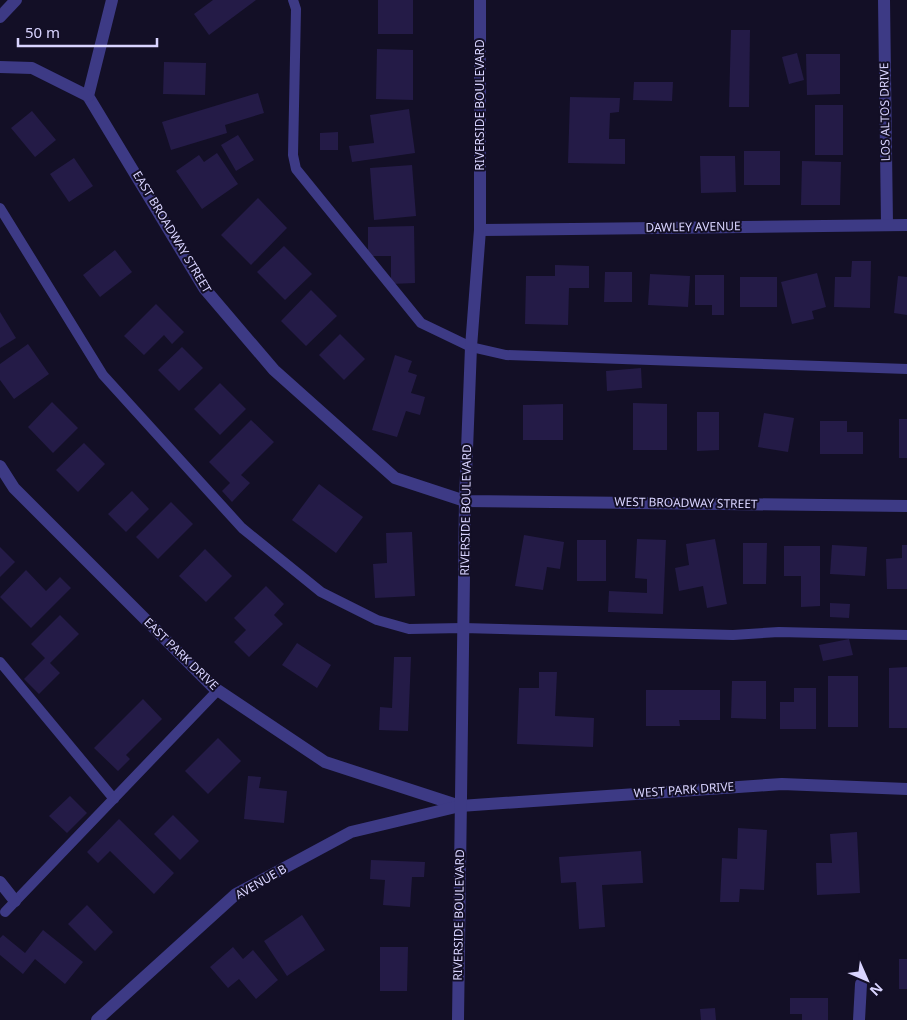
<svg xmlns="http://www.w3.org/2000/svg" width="907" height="1020" viewBox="0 0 907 1020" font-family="'Noto Sans',sans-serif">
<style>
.building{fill:#241b47}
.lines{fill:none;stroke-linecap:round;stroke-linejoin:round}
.service{stroke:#3d3a85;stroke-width:10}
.minor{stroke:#3d3a85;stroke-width:12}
.tertiary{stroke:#3d3a85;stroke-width:12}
.labels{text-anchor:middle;stroke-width:4;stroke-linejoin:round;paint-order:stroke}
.street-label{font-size:12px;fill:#d9d4ff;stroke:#130f26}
</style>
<rect width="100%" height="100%" fill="#130f26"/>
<g class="building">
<path d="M 213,0 L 256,0 L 209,35 L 194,14 Z"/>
<rect x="378" y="0" width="35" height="34"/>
<path d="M 731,30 L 750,30 L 749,107 L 729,107 Z"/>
<path d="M 377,49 L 413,50 L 413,100 L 376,99 Z"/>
<path d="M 797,53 L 804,80 L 789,84 L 782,57 Z"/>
<path d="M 806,54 L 840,54 L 840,94 L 807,95 Z"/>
<path d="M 164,62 L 206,63 L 205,95 L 163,94 Z"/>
<path d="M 634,82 L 673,82 L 672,101 L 633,100 Z"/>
<path d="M 258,93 L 264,113 L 225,125 L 227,133 L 171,150 L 162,122 Z"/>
<path d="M 570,97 L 620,98 L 619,112 L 610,113 L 609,139 L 625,139 L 625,164 L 568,163 Z"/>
<rect x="815" y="105" width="28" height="50"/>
<path d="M 409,109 L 415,153 L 352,162 L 349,146 L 374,143 L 370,115 Z"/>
<path d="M 32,111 L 56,140 L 35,157 L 11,128 Z"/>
<path d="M 338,132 L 338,150 L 320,150 L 320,133 Z"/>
<path d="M 238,135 L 254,160 L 236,171 L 221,145 Z"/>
<rect x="744" y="151" width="36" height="34"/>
<path d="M 217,153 L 238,184 L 202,209 L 176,171 L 199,155 L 204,162 Z"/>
<path d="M 700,156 L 735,156 L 736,192 L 701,193 Z"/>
<path d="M 74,158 L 93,186 L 69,202 L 50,174 Z"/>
<path d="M 802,161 L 841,162 L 840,205 L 801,205 Z"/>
<path d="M 412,165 L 416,216 L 374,220 L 370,168 Z"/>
<path d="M 258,198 L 287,228 L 251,265 L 221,235 Z"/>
<path d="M 414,226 L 415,283 L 391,284 L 391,256 L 368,256 L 368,227 Z"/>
<path d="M 284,246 L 312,274 L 285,300 L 257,272 Z"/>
<path d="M 115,250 L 132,272 L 100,297 L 83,275 Z"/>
<path d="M 852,261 L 871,261 L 870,308 L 834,307 L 835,277 L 851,277 Z"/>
<path d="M 555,265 L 589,266 L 589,288 L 569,288 L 568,325 L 525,324 L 526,276 L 555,276 Z"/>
<path d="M 605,272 L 632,272 L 632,302 L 604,302 Z"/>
<path d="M 817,273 L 826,307 L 812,311 L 814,319 L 792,324 L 781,282 Z"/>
<path d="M 650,274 L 690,276 L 688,307 L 648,305 Z"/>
<path d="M 695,275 L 724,275 L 724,315 L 712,315 L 712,305 L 695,305 Z"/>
<path d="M 898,276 L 907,277 L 907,315 L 894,313 Z"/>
<rect x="740" y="277" width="37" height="30"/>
<path d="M 311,290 L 337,316 L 306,346 L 281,321 Z"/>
<path d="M 156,304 L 184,332 L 172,344 L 164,335 L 144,355 L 124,336 Z"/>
<path d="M 0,312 L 16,338 L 0,348 Z"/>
<path d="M 340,334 L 365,359 L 344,380 L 319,355 Z"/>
<path d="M 28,344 L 49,374 L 14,399 L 0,380 L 0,364 Z"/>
<path d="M 182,347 L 203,368 L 179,391 L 158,370 Z"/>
<path d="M 395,355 L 412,361 L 408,372 L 417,375 L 411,393 L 425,397 L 420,415 L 406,411 L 397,437 L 372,430 Z"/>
<path d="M 641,368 L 642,388 L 607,391 L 606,371 Z"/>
<path d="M 220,383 L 246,409 L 220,435 L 194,409 Z"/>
<path d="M 52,402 L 78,428 L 53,453 L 28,427 Z"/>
<path d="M 633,403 L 667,404 L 667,450 L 633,450 Z"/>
<path d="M 563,404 L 563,440 L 523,440 L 523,405 Z"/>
<path d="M 697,412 L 719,412 L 719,450 L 697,451 Z"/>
<path d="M 764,413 L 794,418 L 788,452 L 758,447 Z"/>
<rect x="899" y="419" width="8" height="39"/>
<path d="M 251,420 L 274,442 L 241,475 L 250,483 L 232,502 L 222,491 L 230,483 L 209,462 Z"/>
<path d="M 820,421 L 847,421 L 847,432 L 863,432 L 863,454 L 820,454 Z"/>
<path d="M 84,443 L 105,464 L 78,492 L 56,470 Z"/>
<path d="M 319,484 L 363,517 L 336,553 L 292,520 Z"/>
<path d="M 132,491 L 149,509 L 126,532 L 108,514 Z"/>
<path d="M 171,502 L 193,524 L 158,559 L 136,537 Z"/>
<path d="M 412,532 L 415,596 L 375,598 L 373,564 L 387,563 L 386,533 Z"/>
<path d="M 524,535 L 564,542 L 560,569 L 547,567 L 543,590 L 515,586 Z"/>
<path d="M 637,539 L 666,540 L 663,614 L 608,612 L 609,591 L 647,593 L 647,579 L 635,578 Z"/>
<path d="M 715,539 L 727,604 L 707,608 L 703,586 L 679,591 L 675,568 L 689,565 L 686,544 Z"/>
<rect x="577" y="540" width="29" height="41"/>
<path d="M 743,543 L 767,543 L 766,584 L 743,584 Z"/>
<path d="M 832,545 L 867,547 L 865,576 L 830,574 Z"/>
<path d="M 902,545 L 907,545 L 907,589 L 887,589 L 886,559 L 902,558 Z"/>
<path d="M 784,546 L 820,546 L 820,606 L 801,607 L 801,576 L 784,576 Z"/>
<path d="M 0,547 L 15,562 L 0,577 Z"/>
<path d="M 205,549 L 232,576 L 206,602 L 179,576 Z"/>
<path d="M 26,570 L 46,591 L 60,577 L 71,588 L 31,628 L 0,597 Z"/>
<path d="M 266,586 L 284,604 L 274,615 L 283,624 L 249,657 L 234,642 L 246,630 L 234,618 Z"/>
<path d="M 830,603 L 850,604 L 849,618 L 830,617 Z"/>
<path d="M 60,615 L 79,634 L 50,663 L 60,673 L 39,694 L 24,679 L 45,658 L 31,644 Z"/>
<path d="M 849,639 L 853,655 L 823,661 L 819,645 Z"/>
<path d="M 297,643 L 331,665 L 317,688 L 282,665 Z"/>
<path d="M 394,657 L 411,657 L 408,731 L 379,730 L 380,707 L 392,708 Z"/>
<path d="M 907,667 L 907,728 L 889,728 L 889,668 Z"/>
<path d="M 539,672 L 557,672 L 555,716 L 594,718 L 593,747 L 517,744 L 519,688 L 539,688 Z"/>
<rect x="828" y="676" width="30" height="51"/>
<path d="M 732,681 L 766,681 L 766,719 L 731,718 Z"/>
<path d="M 794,688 L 816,688 L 816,729 L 780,729 L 780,702 L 794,702 Z"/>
<path d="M 646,690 L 720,690 L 720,720 L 679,720 L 680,726 L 646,726 Z"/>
<path d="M 143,699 L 162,719 L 126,755 L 130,759 L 118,771 L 94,748 Z"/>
<path d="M 218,738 L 241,761 L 208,794 L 185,771 Z"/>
<path d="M 248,776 L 261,777 L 259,788 L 287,791 L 284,823 L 244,819 Z"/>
<path d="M 70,796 L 87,813 L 67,833 L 49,816 Z"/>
<path d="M 173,815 L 199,841 L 180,860 L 154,834 Z"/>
<path d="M 119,819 L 174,873 L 154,894 L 110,851 L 98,863 L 87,852 Z"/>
<path d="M 738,828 L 767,830 L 764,890 L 740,889 L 739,902 L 720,902 L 722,858 L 737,859 Z"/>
<path d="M 857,832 L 860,893 L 817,895 L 816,863 L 832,863 L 830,834 Z"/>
<path d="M 641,851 L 643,883 L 602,885 L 605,927 L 579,929 L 576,882 L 561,883 L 559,857 Z"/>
<path d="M 371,860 L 425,862 L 424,877 L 412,877 L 410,907 L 383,905 L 385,880 L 370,879 Z"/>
<path d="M 87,905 L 113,932 L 95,951 L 68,924 Z"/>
<path d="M 302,915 L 325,950 L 287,976 L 264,941 Z"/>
<path d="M 43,930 L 83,962 L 65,984 L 35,959 L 23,974 L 0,955 L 0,938 L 3,935 L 25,953 Z"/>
<path d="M 233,947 L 243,959 L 253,950 L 278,980 L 256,999 L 239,979 L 228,988 L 210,967 Z"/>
<path d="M 380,947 L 408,947 L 407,991 L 380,991 Z"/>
<rect x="899" y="959" width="8" height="30"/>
<path d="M 790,998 L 828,998 L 828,1020 L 802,1020 L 802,1014 L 790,1014 Z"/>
<path d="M 715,1008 L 716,1020 L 701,1020 L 700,1009 Z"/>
</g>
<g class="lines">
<g class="service">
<path d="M 293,0 L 296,9 L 293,155 L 296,169 L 421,323 L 471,347 L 506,355 L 907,369"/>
<path d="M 0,208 L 103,375 L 242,528 L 321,592 L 377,620 L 409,629 L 463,628 L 733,635 L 779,632 L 907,635"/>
<path d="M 0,662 L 114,799"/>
<path d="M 5,912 L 218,690"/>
</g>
<g class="minor">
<path d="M 112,0 L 88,96 L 204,288 L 274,370 L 395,478 L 465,501 L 907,506"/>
<path d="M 884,0 L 887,224"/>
<path d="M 0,17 L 16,0"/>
<path d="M 0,67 L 32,68 L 88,96"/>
<path d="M 480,230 L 907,225"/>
<path d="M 0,466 L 14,488 L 213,687 L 325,762 L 460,806"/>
<path d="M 0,882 L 15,901"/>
<path d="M 97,1020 L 236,894 L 351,832 L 460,806 L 782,784 L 907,789"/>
<path d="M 859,1020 L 861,984"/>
</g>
<path class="tertiary" d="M 458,1020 L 465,501 L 471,347 L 480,230 L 480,0"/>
</g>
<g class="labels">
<g class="street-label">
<text transform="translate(480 105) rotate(-90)" y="4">RIVERSIDE BOULEVARD</text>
<text transform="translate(885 112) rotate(-91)" y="4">LOS ALTOS DRIVE</text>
<text transform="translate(693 227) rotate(-1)" y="4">DAWLEY AVENUE</text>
<text transform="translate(172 232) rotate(59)" y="4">EAST BROADWAY STREET</text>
<text transform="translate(686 503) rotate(1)" y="4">WEST BROADWAY STREET</text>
<text transform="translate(466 510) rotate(-89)" y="4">RIVERSIDE BOULEVARD</text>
<text transform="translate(181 654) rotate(44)" y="4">EAST PARK DRIVE</text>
<text transform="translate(684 790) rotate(-4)" y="4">WEST PARK DRIVE</text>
<text transform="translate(261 882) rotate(-30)" y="4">AVENUE B</text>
<text transform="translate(459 915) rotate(-89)" y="4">RIVERSIDE BOULEVARD</text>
</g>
</g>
<g transform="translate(867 980) rotate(135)" stroke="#130f26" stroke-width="4" paint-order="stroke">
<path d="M0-4L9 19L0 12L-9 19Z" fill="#d9d4ff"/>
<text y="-8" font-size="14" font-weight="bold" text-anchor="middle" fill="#d9d4ff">N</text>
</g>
<path d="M18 38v8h139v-8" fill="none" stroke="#d9d4ff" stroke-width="2.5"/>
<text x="25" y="38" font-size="15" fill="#d9d4ff" stroke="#130f26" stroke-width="4" paint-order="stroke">50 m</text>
</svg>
